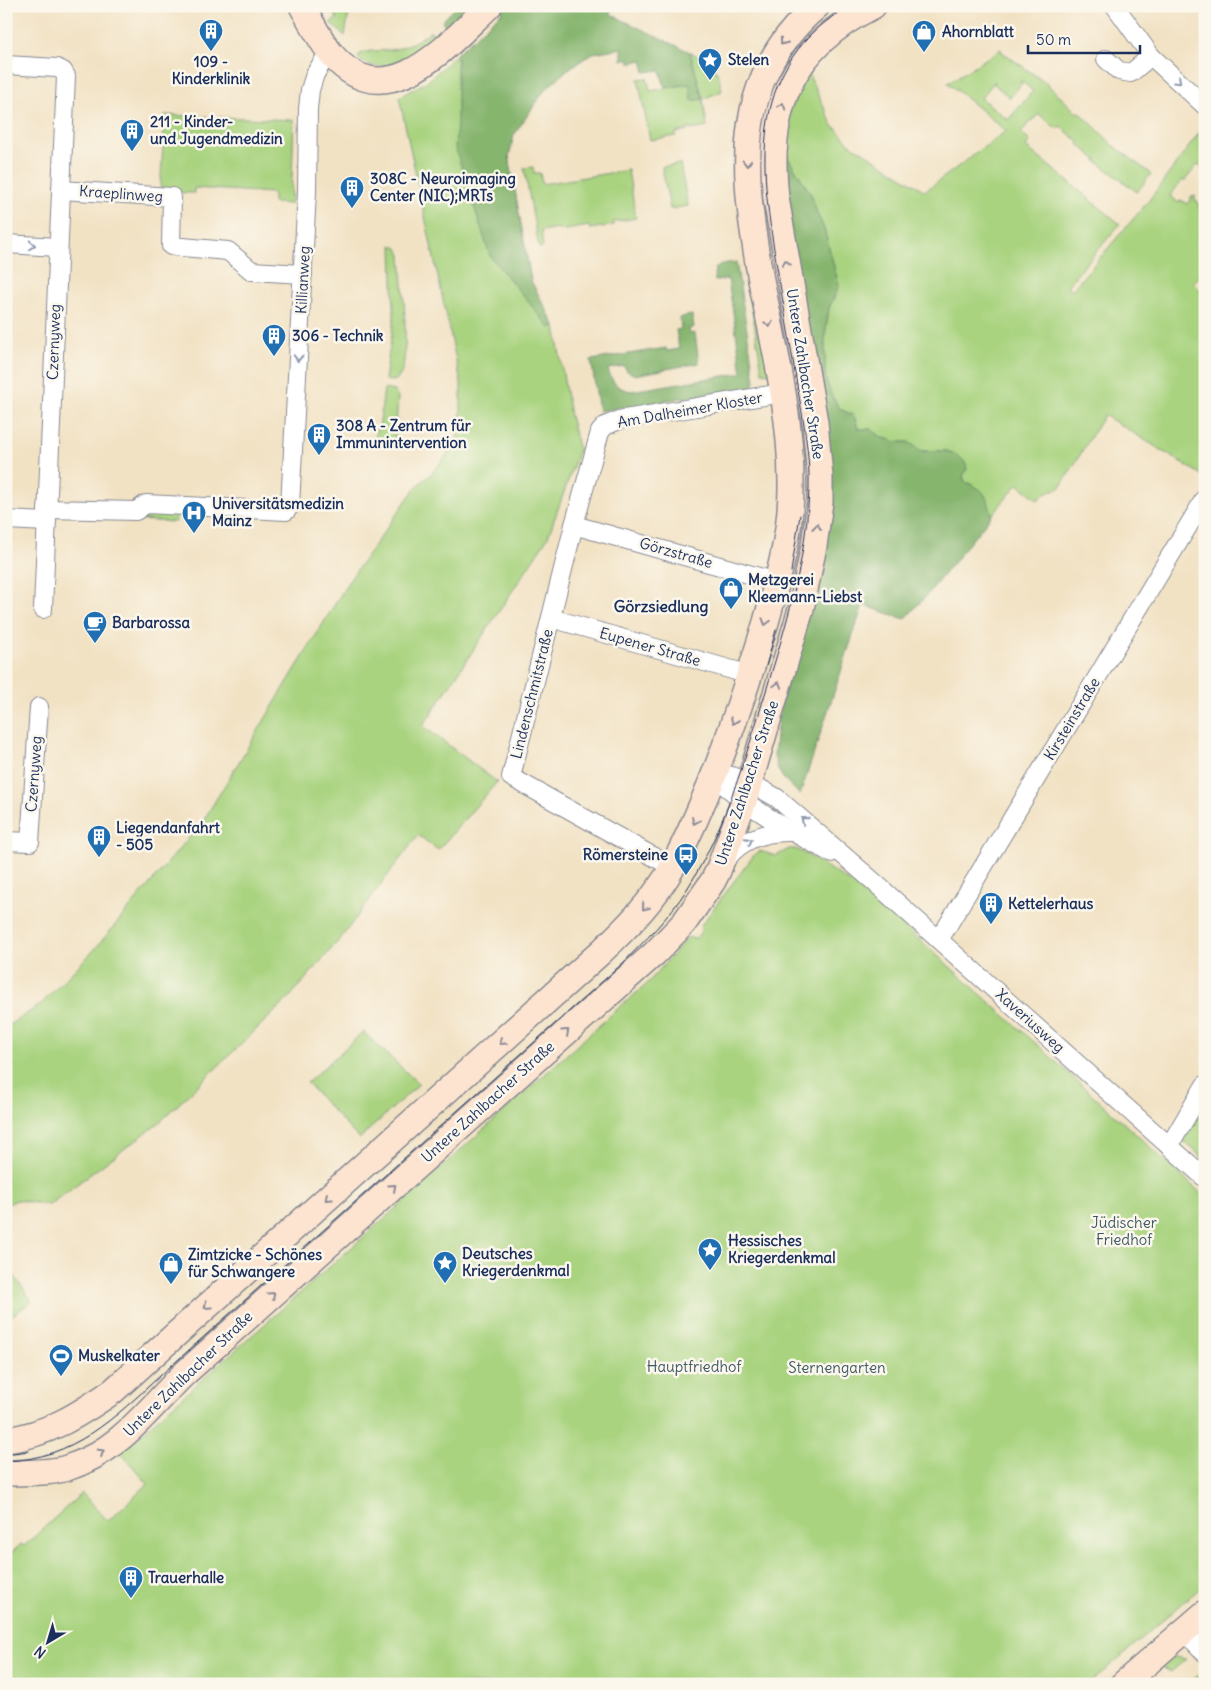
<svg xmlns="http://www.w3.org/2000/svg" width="1211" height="1690" viewBox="0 0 1211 1690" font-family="Delius,sans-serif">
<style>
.green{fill:#a9d37f;stroke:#62816e;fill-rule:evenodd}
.forest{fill:#86b56e;stroke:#507266}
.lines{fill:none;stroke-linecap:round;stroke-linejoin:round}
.street-casing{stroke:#868891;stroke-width:20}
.secondary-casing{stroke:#868891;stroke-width:28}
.street{stroke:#fff;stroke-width:18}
.secondary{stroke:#fde4d0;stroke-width:25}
.tram{stroke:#1b2f5e;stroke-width:1}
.oneway{stroke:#8c8a97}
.oneway2{stroke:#8d97ae}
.labels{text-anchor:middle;stroke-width:5;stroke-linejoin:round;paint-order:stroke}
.poi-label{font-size:15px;font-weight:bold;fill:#1b2f5e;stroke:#fbf7ec;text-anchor:start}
.street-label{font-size:15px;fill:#1b2f5e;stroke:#fbf7ec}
.park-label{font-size:15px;fill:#3e5866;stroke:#fbf7ec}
.neighbourhood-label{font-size:16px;font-weight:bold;fill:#1b2f5e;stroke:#fbf7ec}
</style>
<rect width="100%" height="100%" fill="#fbf7ec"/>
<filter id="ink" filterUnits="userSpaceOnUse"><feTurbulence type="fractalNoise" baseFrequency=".02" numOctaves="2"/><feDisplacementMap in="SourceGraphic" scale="10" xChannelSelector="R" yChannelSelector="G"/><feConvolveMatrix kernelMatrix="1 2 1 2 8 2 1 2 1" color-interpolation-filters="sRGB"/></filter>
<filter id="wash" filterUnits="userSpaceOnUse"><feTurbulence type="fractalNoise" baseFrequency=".0096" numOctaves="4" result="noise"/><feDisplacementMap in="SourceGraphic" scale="20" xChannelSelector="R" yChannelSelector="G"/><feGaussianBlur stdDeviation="1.12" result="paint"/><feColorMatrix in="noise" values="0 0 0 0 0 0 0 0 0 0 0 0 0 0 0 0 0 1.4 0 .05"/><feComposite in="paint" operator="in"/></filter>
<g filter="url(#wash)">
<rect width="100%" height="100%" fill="#f2e2c4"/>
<g class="green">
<path d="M 331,6 L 350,6 L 345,36 L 330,23 L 337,19 Z"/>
<path d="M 613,6 L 505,17 L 509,157 L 531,281 L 555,326 L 570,416 L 579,450 L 548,537 L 423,726 L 497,782 L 438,850 L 418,835 L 340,939 L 288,999 L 159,1123 L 49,1205 L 17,1200 L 6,1205 L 6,1027 L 40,1005 L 94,950 L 203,821 L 349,581 L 416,487 L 431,474 L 448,454 L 457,437 L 461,410 L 461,383 L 399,97 L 428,81 L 503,11 Z"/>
<path d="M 431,31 L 437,39 C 418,54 396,71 370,65 C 364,63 360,62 358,56 C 367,48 384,52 396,49 C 409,46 420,39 431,31 Z"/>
<path d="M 1001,49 L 1002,52 L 1046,83 L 1077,113 L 1079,111 L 1113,145 L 1151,174 L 1137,192 L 1096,161 L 1097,160 L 1078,144 L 1079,142 L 1060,126 L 1057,129 L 1039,114 L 1033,120 L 1031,120 L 1021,133 L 1030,141 L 1026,147 L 1120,224 L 1067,286 L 1072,290 L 1147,203 L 1205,125 L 1205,169 L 1198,164 L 1184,182 L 1182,180 L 1170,196 L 1179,203 L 1181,200 L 1187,204 L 1191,199 L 1191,196 L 1195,196 L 1195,200 L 1200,204 L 1198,207 L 1205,213 L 1205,229 L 1195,242 L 1205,250 L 1199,257 L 1205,262 L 1205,274 L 1202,272 L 1194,283 L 1201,290 L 1205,289 L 1205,477 L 1104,415 L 1060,488 L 1047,492 L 1038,500 L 1018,484 L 992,515 C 986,496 986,490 965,482 L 963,476 L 966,469 L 947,451 L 922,451 L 908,442 L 897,442 L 881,437 L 871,429 L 858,429 L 854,416 L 840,409 L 831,395 L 825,377 L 825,335 L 829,308 L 839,286 L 824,229 L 816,211 L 812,196 L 783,150 L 784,125 L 807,71 L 832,124 L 850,144 L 925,191 L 1006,131 L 948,83 ZM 1020,80 L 1033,91 L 1008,120 L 981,98 L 995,81 L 994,84 L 1010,98 L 1022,83 Z"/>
<path d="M 690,52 C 713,64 717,65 722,91 L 703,99 L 707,127 L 691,130 L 690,128 L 688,129 L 688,130 L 676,133 L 676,136 L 650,140 L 638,79 L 647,78 L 650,91 L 689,84 L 703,99 Z"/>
<path d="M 165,115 L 294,120 L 291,204 L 273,203 L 273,193 L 194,188 L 194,193 L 160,192 Z"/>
<path d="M 680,164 L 688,206 L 670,209 L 662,167 Z"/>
<path d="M 533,167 L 534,173 L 540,173 L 542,184 L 628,170 L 636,218 L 613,222 L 614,225 L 590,229 L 589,226 L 559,231 L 558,228 L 541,231 L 543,247 L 539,248 L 524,168 Z"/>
<path d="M 392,245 L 398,248 L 401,255 C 402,277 411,363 399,377 C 396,382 390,381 385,380 L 394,318 Z"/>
<path d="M 745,267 L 754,270 L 771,373 L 762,372 Z"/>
<path d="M 384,389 L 394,391 L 398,398 L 395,438 L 391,444 L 387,445 L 375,445 L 376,428 L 379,428 Z"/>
<path d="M 176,508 L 176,522 L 136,520 L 143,517 L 149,511 Z"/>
<path d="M 789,849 L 796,849 L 808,855 L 867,893 L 1032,1040 L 1205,1197 L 1205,1584 L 1089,1684 L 6,1684 L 6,1558 L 21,1544 L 24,1546 L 82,1493 L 108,1521 L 148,1484 L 120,1452 L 385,1218 L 623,1004 L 645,986 L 688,937 L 695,939 L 701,932 L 701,925 L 754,855 L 760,851 L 776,856 Z"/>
<path d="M 363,1032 L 419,1084 L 359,1139 L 307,1083 Z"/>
<path d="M 1205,1094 L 1205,1160 L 1179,1137 Z"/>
<path d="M 13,1274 L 32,1301 L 6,1320 L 6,1279 Z"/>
<path d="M 1169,1656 L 1186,1659 L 1171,1672 L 1156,1665 Z"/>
<path d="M 1205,1671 L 1205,1684 L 1186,1684 Z"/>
</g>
<g class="forest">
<path d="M 457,6 L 470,6 L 447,29 L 442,21 Z"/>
<path d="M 498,6 L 613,6 L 610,14 L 690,52 L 703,99 L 692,101 L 689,84 L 665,88 L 660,70 L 645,72 L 642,60 L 630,63 L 629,58 L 622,60 L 622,48 L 593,53 L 567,70 L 544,91 L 514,135 L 509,157 L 531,281 L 555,326 L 550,328 L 490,256 L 455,147 L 457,124 L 457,53 L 503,12 Z"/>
<path d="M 783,150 L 812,196 L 816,211 L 824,229 L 839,286 L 829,308 L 825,335 L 825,377 L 831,395 L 840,409 L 854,416 L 858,429 L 871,429 L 881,437 L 897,442 L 908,442 L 922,451 L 947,451 L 957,455 L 965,462 L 967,469 L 963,476 L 965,482 C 986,490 986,495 992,515 L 927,595 L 905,619 L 863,605 L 800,795 L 783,778 L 777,768 L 774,755 L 778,718 L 829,504 L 788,222 Z"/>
<path d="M 736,262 L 755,381 L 753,387 L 599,411 L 591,360 L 666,348 L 667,351 L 679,349 L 676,330 L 681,329 L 680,319 L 681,317 L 692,315 L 694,327 L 689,329 L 690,334 L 695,333 L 699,363 L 635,375 L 627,371 L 624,366 L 608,369 C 611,382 618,389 631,391 L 742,373 L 728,279 L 715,281 C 711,263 722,264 736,262 Z"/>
</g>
</g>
<g filter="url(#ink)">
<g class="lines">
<defs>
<g id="street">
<path d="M 1115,6 L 1151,56 L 1205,106"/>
<path d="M 1106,59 L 1119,71 L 1131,73 L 1151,56"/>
<path d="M 6,65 L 57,68 L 63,71 L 66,76 L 43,609"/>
<path d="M 61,190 L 172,197 L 171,246 L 228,251 L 252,271 L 303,274"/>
<path d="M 6,244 L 58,247"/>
<path d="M 47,509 L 136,511 L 146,504 L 286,511 L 290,506 L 307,192 L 308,109 L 310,90 L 315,74 L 324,60 L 331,54"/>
<path d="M 6,520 L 47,522"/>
<path d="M 574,525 L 777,582"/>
<path d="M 551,618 L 750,675"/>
<path d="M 714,776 L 732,776 L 749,782 L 777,798 L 873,881 L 1205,1178"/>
<path d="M 714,776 C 748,808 790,831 831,853"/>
<path d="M 6,841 L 30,842 L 39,707"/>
<path d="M 725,861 C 741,839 766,831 792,832"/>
<path d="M 672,867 L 511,777 L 574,525 L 600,432 L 605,426 L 619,420 L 782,393"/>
<path d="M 939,940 L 1205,498"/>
<path d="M 1168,1145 L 1174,1138 L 1205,1085"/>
<path d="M 1184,1631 L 1205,1653"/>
</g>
<g id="secondary">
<path d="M 302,6 C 311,22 320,40 332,55 C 387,119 447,45 489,6"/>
<path d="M 6,1440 C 47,1435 80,1414 113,1391 L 602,951 C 625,929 648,906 666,878 C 673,867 679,854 685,842 C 701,808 715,774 728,738 C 742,700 754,661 766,622 C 779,576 792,530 791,482 C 791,414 774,346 761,280 C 743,178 729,81 817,6"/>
<path d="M 6,1473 C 26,1472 48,1474 67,1468 C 120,1451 148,1409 185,1373 L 655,953 L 684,923 L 713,881 L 718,871 L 744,801 L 801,609 L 814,546 L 820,502 L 820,477 L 815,422 L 776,198 C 766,108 790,48 873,6"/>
<path d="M 1123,1684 L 1205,1613"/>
</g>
</defs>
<use href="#street" class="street-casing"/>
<use href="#secondary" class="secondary-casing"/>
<use href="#street" class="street"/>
<use href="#secondary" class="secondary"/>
<g class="tram">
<path d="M 791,572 L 800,515"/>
<path d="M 766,666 L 776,630"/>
<path d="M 6,1454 L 29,1451"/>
<path d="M 6,1461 C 74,1459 114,1418 161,1375 L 622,964 C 645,940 669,918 687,889 C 725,829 745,759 766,691 C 786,625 807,558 809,488 C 810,453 803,419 797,384 C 790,343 783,302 776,261 C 759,162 748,65 849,6"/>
</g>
</g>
<defs><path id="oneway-chevron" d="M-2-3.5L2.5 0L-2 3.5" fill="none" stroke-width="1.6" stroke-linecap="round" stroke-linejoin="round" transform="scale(1.25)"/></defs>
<g class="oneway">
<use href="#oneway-chevron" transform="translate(783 42) rotate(126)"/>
<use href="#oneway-chevron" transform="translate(782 106) rotate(-72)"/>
<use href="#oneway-chevron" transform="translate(747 163) rotate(90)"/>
<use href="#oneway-chevron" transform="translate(786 263) rotate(-100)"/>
<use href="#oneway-chevron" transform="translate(769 324) rotate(80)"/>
<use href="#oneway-chevron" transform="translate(817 527) rotate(-83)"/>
<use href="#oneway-chevron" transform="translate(766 622) rotate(106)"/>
<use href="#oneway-chevron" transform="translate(778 685) rotate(-74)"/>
<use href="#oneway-chevron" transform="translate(734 721) rotate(109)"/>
<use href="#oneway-chevron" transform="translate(695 821) rotate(114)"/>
<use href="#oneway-chevron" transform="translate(645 907) rotate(129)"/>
<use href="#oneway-chevron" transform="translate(566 1032) rotate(-42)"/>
<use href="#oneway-chevron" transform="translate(502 1042) rotate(138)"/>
<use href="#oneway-chevron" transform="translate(393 1187) rotate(-42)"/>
<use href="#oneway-chevron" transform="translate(328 1198) rotate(138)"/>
<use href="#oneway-chevron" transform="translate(272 1295) rotate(-42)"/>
<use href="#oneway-chevron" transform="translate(207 1306) rotate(138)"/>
<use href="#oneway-chevron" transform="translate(101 1452) rotate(-30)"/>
</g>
<g class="oneway2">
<use href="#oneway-chevron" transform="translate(1178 81) rotate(43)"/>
<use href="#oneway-chevron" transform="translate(32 245) rotate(3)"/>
<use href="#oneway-chevron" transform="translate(298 358) rotate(93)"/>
<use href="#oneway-chevron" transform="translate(804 820) rotate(-140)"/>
<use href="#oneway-chevron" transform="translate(749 841) rotate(-27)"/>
</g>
</g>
<defs>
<symbol id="building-pin" viewBox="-11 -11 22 30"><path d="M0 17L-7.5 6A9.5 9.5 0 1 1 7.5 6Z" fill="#1f6fb2" stroke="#fbf7ec"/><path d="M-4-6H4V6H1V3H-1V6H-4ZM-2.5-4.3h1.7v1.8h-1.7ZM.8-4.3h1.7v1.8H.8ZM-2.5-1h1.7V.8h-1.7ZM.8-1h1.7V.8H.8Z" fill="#fff"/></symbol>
<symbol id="shop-pin" viewBox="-11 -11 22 30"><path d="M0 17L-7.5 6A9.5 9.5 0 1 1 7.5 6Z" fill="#1f6fb2" stroke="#fbf7ec"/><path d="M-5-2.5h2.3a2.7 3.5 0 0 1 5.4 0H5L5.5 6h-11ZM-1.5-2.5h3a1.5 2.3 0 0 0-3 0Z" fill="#fff"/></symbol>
<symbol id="sight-pin" viewBox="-11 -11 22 30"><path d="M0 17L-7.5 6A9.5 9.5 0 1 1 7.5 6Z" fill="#1f6fb2" stroke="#fbf7ec"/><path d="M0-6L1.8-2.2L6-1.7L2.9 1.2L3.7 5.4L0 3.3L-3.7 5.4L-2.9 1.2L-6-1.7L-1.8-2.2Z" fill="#fff"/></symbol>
<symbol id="hospital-pin" viewBox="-11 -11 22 30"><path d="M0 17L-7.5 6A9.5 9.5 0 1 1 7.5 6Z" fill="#1f6fb2" stroke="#fbf7ec"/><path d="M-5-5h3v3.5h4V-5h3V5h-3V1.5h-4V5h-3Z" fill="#fff"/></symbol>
<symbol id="cafe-pin" viewBox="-11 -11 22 30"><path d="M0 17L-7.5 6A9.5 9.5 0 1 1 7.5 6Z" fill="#1f6fb2" stroke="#fbf7ec"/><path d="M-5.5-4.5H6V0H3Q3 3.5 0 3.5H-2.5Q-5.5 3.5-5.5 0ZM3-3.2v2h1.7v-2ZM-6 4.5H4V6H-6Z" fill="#fff"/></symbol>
<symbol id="bus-pin" viewBox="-11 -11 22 30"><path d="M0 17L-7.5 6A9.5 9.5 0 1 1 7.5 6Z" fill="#1f6fb2" stroke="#fbf7ec"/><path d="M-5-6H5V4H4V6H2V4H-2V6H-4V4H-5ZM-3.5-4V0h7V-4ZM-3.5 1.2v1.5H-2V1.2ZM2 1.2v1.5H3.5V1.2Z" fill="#fff"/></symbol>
<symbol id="stadium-pin" viewBox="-11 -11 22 30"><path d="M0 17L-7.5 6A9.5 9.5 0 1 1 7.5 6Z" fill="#1f6fb2" stroke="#fbf7ec"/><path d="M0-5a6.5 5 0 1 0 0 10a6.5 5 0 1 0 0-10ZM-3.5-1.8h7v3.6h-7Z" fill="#fff"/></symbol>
</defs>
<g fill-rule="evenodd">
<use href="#building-pin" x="197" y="17" width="28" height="38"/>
<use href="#shop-pin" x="910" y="18" width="28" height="38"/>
<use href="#sight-pin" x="696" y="46" width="28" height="38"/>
<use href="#building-pin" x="118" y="117" width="28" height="38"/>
<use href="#building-pin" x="338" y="174" width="28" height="38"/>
<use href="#building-pin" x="260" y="322" width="28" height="38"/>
<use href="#building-pin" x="305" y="421" width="28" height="38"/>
<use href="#hospital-pin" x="180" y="499" width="28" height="38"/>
<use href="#shop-pin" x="717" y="575" width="28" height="38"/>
<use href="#cafe-pin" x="81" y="609" width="28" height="38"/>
<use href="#building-pin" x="85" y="823" width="28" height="38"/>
<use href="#bus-pin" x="672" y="841" width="28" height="38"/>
<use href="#building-pin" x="977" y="890" width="28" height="38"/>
<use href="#sight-pin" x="696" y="1236" width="28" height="38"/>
<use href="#sight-pin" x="431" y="1249" width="28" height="38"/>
<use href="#shop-pin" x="157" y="1250" width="28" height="38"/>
<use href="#stadium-pin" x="47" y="1342" width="28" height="38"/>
<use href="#building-pin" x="117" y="1564" width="28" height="38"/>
</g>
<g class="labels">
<g class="poi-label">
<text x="942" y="37">Ahornblatt</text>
<text x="728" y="65">Stelen</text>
<text x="211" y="67" text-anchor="middle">109 -<tspan x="211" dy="17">Kinderklinik</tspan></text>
<text x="150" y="127">211 - Kinder-<tspan x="150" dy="17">und Jugendmedizin</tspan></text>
<text x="370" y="184">308C - Neuroimaging<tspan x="370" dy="17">Center (NIC);MRTs</tspan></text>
<text x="292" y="341">306 - Technik</text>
<text x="336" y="431">308 A - Zentrum für<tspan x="336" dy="17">Immunintervention</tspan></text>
<text x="212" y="509">Universitätsmedizin<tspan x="212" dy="17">Mainz</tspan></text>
<text x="748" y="585">Metzgerei<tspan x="748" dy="17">Kleemann-Liebst</tspan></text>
<text x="112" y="628">Barbarossa</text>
<text x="116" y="833">Liegendanfahrt<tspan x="116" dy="17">- 505</tspan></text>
<text x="668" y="860" text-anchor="end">Römersteine</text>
<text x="1008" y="909">Kettelerhaus</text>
<text x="728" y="1246">Hessisches<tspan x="728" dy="17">Kriegerdenkmal</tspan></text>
<text x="462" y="1259">Deutsches<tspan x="462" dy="17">Kriegerdenkmal</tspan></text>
<text x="188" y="1260">Zimtzicke - Schönes<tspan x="188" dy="17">für Schwangere</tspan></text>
<text x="78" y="1361">Muskelkater</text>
<text x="148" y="1583">Trauerhalle</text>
</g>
<g class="street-label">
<text transform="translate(121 194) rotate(4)" y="5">Kraeplinweg</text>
<text transform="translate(303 280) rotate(-87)" y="5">Killianweg</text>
<text transform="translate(54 342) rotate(-88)" y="5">Czernyweg</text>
<text transform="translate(805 374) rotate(81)" y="5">Untere Zahlbacher Straße</text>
<text transform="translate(690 410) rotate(-10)" y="5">Am Dalheimer Kloster</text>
<text transform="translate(676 553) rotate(16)" y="5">Görzstraße</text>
<text transform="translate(650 647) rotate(16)" y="5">Eupener Straße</text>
<text transform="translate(532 694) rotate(-76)" y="5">Lindenschmitstraße</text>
<text transform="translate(1072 719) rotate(-59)" y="5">Kirsteinstraße</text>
<text transform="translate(34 774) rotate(-86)" y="5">Czernyweg</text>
<text transform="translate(747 783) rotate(-72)" y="5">Untere Zahlbacher Straße</text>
<text transform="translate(1030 1021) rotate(42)" y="5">Xaveriusweg</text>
<text transform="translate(488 1102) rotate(-42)" y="5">Untere Zahlbacher Straße</text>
<text transform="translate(188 1374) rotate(-44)" y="5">Untere Zahlbacher Straße</text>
</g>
<g class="park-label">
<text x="1124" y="1228">Jüdischer<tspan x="1124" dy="17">Friedhof</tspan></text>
<text x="694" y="1372">Hauptfriedhof</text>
<text x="837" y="1373">Sternengarten</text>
</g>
<g class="neighbourhood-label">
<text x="661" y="612">Görzsiedlung</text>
</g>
</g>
<rect width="1211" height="1690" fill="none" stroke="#fbf7ec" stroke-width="25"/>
<g transform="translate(48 1642) rotate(218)" stroke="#fbf7ec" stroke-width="4" paint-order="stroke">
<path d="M0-4L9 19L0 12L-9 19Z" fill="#1b2f5e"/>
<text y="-8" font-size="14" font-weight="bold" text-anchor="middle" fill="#1b2f5e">N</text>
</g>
<path d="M1028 45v8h112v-8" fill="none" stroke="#1b2f5e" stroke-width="2.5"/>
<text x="1036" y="45" font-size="15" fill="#1b2f5e" stroke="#fbf7ec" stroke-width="4" paint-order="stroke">50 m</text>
</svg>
